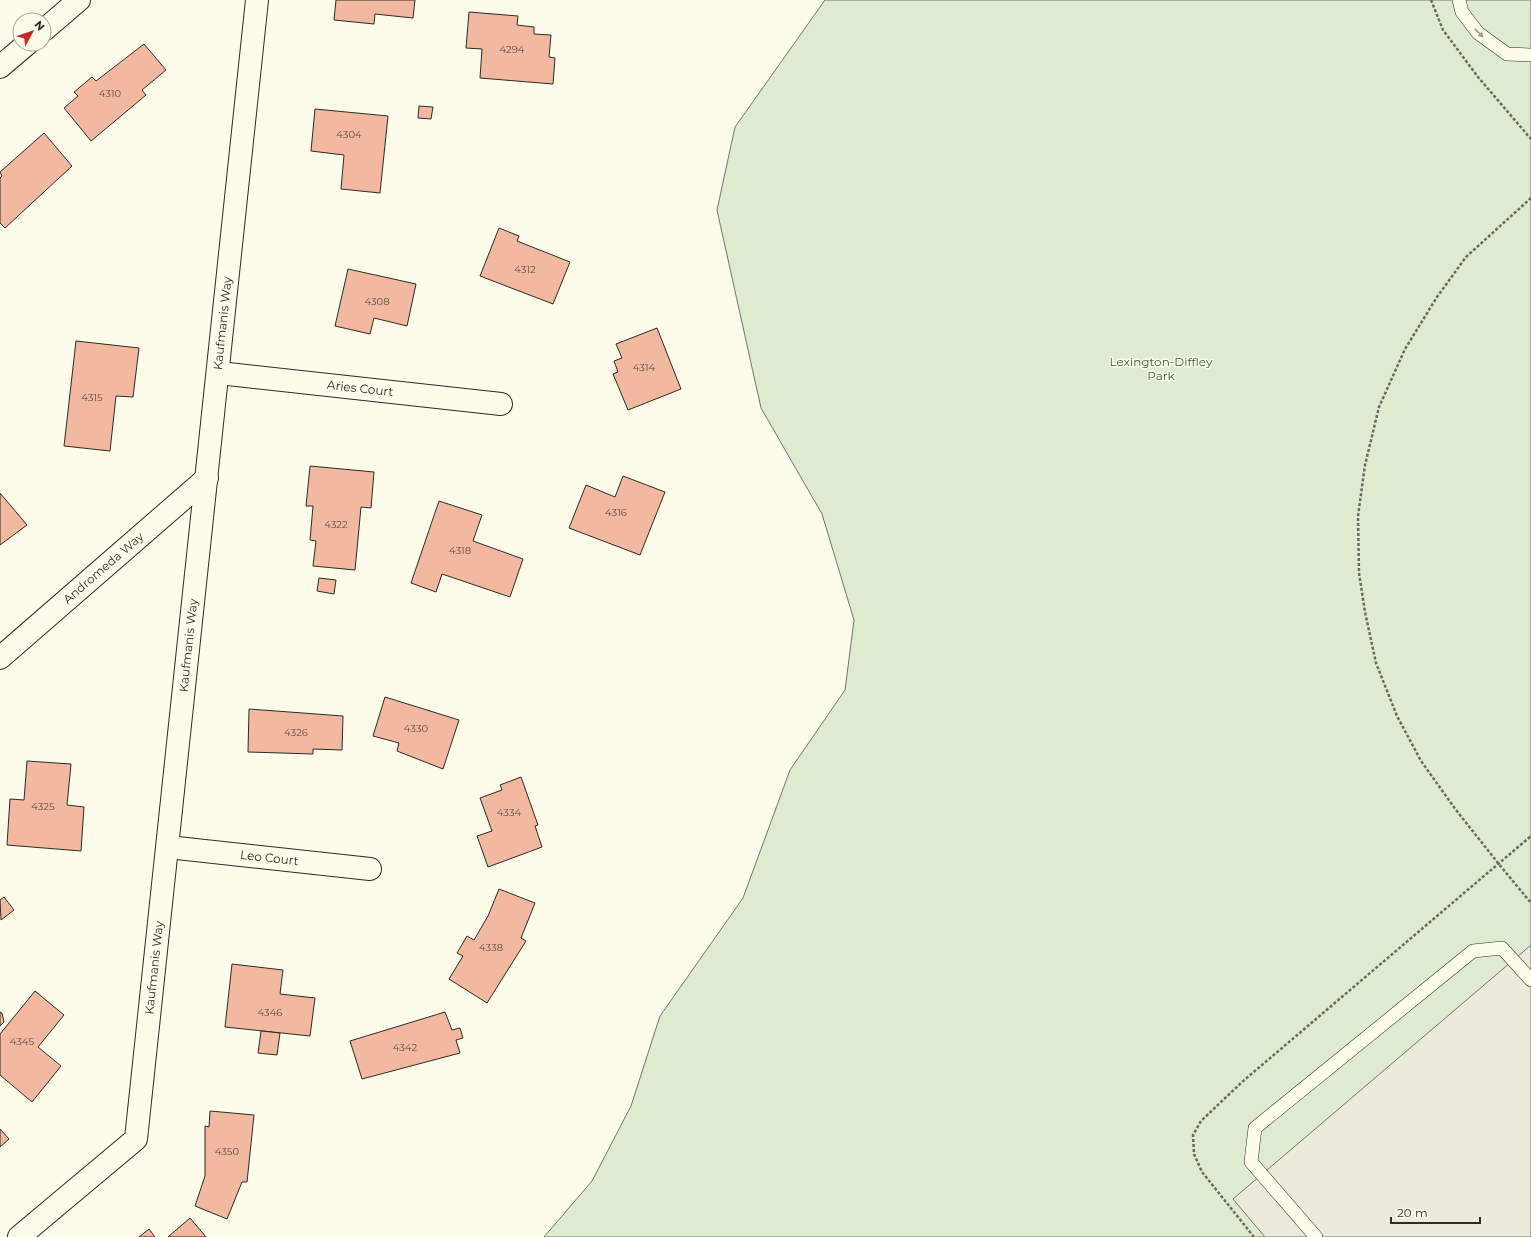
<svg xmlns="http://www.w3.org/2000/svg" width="1531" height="1237" viewBox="0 0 1531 1237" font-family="Montserrat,sans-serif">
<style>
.green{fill:#deebd1;stroke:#74746e}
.parking{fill:#eceadb;stroke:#74746e}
.building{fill:#f2b8a0;stroke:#2b2b2b}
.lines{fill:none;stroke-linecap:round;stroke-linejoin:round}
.lane-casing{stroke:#2b2b2b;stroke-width:14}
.street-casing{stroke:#2b2b2b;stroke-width:24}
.path{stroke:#6a6964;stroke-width:2.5;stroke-dasharray:3 2;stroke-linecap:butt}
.lane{stroke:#fdfbea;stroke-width:13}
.street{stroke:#fdfbea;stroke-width:22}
.oneway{fill:#9e9d94}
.labels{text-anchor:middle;stroke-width:3;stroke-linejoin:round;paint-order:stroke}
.number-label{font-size:10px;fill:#5d4e48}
.street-label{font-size:12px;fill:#2b2b2b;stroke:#fdfbea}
.park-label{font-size:12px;fill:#34623c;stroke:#fdfbea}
</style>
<rect width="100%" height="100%" fill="#fdfbea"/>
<path class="green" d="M 825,0 L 1531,0 L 1531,1237 L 544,1237 L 592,1181 L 631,1106 L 660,1016 L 743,898 L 790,770 L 845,690 L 854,620 L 822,514 L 761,408 L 717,210 L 735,127 Z"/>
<path class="parking" d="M 1531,945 L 1531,1237 L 1265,1237 L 1233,1199 Z"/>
<g class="building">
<path d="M 336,0 L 415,0 L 413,18 L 375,14 L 374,24 L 334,20 Z"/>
<path d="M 469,12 L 518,16 L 517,25 L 534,27 L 534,34 L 551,35 L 549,57 L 555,58 L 553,84 L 480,78 L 482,49 L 466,48 Z"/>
<path d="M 144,44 L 166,70 L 142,90 L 146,95 L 91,141 L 64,108 L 78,96 L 74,92 L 92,77 L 96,81 Z"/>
<path d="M 419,106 L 433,107 L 431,119 L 418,118 Z"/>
<path d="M 315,109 L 388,116 L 380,193 L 341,189 L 344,155 L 311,151 Z"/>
<path d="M 44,133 L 72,166 L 5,228 L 0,223 L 0,178 L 2,176 L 0,172 Z"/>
<path d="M 499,228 L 519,236 L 517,241 L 570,262 L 553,304 L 480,276 Z"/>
<path d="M 348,269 L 416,284 L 407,326 L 374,318 L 370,334 L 335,326 Z"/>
<path d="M 657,328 L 681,389 L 628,410 L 613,374 L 618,372 L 614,361 L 622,358 L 616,344 Z"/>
<path d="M 76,341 L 139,348 L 133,397 L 116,396 L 110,451 L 64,446 Z"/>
<path d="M 310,466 L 374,472 L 371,508 L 361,507 L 355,570 L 313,566 L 316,541 L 310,540 L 313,506 L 306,506 Z"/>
<path d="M 623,476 L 665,492 L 640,555 L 569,528 L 586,485 L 615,497 Z"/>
<path d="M 0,493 L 27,525 L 0,545 Z"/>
<path d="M 439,501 L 482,515 L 473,541 L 523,559 L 510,597 L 442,574 L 436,592 L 411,583 Z"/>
<path d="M 319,578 L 336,580 L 334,594 L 317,591 Z"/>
<path d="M 385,697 L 459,720 L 443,769 L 397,751 L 399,743 L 373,736 Z"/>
<path d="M 249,709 L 343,716 L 342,750 L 313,749 L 313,754 L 248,752 Z"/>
<path d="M 27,761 L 71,764 L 67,805 L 84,807 L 81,851 L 7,845 L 10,799 L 24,800 Z"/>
<path d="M 521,777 L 538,825 L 535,826 L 542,847 L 488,867 L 477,836 L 492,831 L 480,798 L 502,790 L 500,785 Z"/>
<path d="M 499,889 L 535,903 L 521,938 L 526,941 L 487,1003 L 449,979 L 463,956 L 457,953 L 467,936 L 474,940 L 488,916 Z"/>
<path d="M 4,897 L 14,910 L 1,920 L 0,900 Z"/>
<path d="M 232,964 L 283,970 L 280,994 L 315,998 L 310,1036 L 225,1027 Z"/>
<path d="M 35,991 L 64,1015 L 38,1047 L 61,1066 L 32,1102 L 0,1075 L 0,1034 Z"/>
<path d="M 0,1012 L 2,1013 L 4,1022 L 0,1026 Z"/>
<path d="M 445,1012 L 452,1030 L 460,1028 L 463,1038 L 456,1040 L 460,1053 L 362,1079 L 350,1041 Z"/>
<path d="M 261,1031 L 280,1033 L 277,1055 L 258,1053 Z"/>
<path d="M 210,1111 L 254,1115 L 247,1182 L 242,1182 L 227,1219 L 195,1206 L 205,1176 L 205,1126 L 209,1127 Z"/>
<path d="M 0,1129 L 9,1139 L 0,1147 Z"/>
<path d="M 190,1218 L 206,1237 L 168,1237 Z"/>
<path d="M 149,1229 L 155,1237 L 139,1237 Z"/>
</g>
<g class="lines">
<defs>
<g id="lane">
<path d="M 1459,0 L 1462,12 L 1478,33 L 1507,54 L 1531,55"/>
<path d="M 1316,1237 L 1251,1162 L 1255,1128 L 1473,951 L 1502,948 L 1531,980"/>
</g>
<g id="street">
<path d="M 44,30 L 79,0"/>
<path d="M 0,67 L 27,44"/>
<path id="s1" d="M 219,373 L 501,404"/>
<path id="s2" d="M 0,658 L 207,478"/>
<path id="s3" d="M 168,847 L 370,869"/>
<path id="s4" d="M 19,1237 L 136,1139 L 257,0"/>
</g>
</defs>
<use href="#lane" class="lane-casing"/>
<use href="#street" class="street-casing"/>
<g class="path">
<path d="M 1431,0 L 1443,30 L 1478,77 L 1531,139"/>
<path d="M 1531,198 L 1466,257 L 1437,297 L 1405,349 L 1379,407 L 1365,465 L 1358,516 L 1359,573 L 1365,612 L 1376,663 L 1397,716 L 1421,761 L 1456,810 L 1498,863 L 1531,903"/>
<path d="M 1254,1237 L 1202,1172 L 1194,1154 L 1193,1135 L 1201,1121 L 1242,1082 L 1531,836"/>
</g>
<use href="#lane" class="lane"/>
<use href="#street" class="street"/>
</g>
<defs><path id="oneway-solid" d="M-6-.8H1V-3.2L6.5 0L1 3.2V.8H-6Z"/></defs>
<use class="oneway" href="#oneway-solid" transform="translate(1479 33) rotate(44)"/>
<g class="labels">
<g class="number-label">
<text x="512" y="53">4294</text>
<text x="110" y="97">4310</text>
<text x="349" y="138">4304</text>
<text x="525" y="273">4312</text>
<text x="377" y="305">4308</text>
<text x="644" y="371">4314</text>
<text x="92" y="401">4315</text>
<text x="616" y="516">4316</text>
<text x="336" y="528">4322</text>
<text x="460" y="554">4318</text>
<text x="416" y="732">4330</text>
<text x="296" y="736">4326</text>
<text x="43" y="810">4325</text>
<text x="509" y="816">4334</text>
<text x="491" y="951">4338</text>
<text x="270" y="1016">4346</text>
<text x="22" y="1045">4345</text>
<text x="405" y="1051">4342</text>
<text x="227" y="1155">4350</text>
</g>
<g class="street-label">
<text dy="4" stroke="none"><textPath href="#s4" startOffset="973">Kaufmanis Way</textPath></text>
<text dy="4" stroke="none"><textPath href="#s1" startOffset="142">Aries Court</textPath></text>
<text dy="4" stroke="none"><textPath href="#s2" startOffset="137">Andromeda Way</textPath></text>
<text dy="4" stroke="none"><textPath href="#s4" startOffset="649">Kaufmanis Way</textPath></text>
<text dy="4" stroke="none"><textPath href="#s3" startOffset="102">Leo Court</textPath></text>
<text dy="4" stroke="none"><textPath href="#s4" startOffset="325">Kaufmanis Way</textPath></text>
</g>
<g class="park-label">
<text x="1161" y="366">Lexington-Diffley<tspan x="1161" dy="14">Park</tspan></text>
</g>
</g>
<g transform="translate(32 32) rotate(50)"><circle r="19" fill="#fdfbea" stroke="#a9a89e"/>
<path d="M0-3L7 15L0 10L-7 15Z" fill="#c62828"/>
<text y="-6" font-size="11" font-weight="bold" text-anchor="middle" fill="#2b2b2b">N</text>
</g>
<path d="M1391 1217v6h89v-6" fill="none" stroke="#2b2b2b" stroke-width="2"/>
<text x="1397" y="1217" font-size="12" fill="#2b2b2b" stroke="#fdfbea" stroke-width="3" paint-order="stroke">20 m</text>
</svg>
